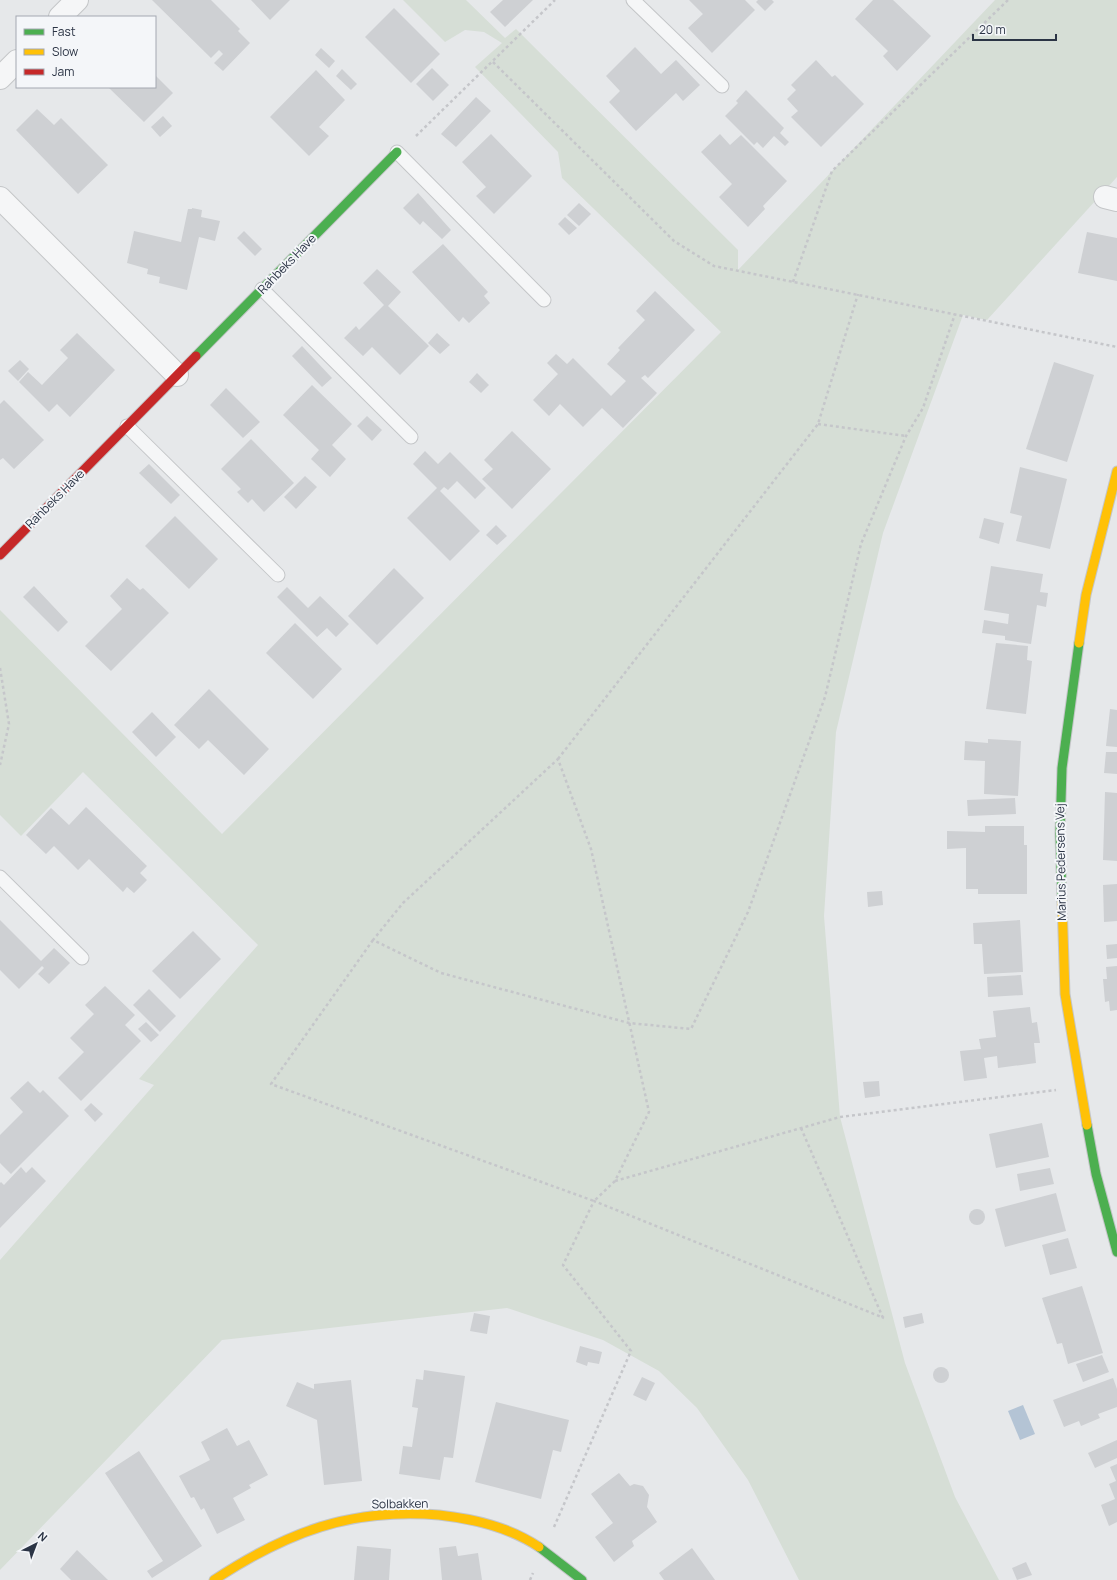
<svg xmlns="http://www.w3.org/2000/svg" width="1117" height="1580" viewBox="0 0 1117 1580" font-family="Manrope,sans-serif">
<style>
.green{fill:#d6ded6}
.water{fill:#b4c4d5}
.building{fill:#ced0d3}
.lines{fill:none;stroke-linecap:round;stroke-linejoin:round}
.lane-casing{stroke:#c4c6c8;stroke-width:15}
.street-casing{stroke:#c4c6c8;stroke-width:24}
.fast-casing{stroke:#c4c6c8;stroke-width:11}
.slow-casing{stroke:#c4c6c8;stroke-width:11}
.jam-casing{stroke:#c4c6c8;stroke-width:11}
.path{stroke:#c5c6ca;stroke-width:2.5;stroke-dasharray:3 3;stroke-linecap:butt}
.lane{stroke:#f5f6f7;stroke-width:13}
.street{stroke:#f5f6f7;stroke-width:22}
.fast{stroke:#4caf50;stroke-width:9}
.slow{stroke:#ffc107;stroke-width:9}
.jam{stroke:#c62828;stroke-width:9}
.labels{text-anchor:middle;stroke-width:4;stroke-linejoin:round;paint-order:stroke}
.street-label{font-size:12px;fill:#2b3445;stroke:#f4f6f9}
</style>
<rect width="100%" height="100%" fill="#e6e8ea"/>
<path class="green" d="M 403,0 L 466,0 L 505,38 L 516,29 L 738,250 L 738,270 L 995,0 L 1117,0 L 1117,177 L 987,320 L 963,315 L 883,533 L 836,732 L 824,916 L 840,1117 L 905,1363 L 955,1497 L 999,1580 L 799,1580 L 748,1480 L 697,1408 L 659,1371 L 603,1340 L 507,1308 L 222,1340 L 0,1570 L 0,1260 L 154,1085 L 139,1079 L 258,945 L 83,772 L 21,836 L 0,815 L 0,610 L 222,834 L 721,332 L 562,178 L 558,152 L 475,67 L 502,43 L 484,32 L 465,30 L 445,42 Z"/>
<path class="water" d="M 1023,1405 L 1035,1434 L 1020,1440 L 1008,1411 Z"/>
<g class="building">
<path d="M 152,0 L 211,0 L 240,29 L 238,31 L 250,43 L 223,71 L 214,63 L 223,54 L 219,50 L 211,58 Z"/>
<path d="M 251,0 L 290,0 L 270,20 Z"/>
<path d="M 503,0 L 533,0 L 505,27 L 490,12 Z"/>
<path d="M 689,0 L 745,0 L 755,10 L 712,53 L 688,28 L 703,14 Z"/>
<path d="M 758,0 L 772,0 L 774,2 L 765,11 L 756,2 Z"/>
<path d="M 873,0 L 893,0 L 931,36 L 897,71 L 883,56 L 888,51 L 855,19 Z"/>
<path d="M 394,8 L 440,54 L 411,83 L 365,37 Z"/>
<path d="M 635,47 L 661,74 L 676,60 L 700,85 L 683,101 L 676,93 L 636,131 L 609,102 L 620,91 L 606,76 Z"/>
<path d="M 321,48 L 335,61 L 329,68 L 315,55 Z"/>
<path d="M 816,60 L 832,77 L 835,75 L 864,104 L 821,147 L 791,117 L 798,111 L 787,99 L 796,90 L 791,85 Z"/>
<path d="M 432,68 L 449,85 L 433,101 L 416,84 Z"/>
<path d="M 342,69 L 357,84 L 351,90 L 336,76 Z"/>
<path d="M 316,70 L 345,100 L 319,127 L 329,136 L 309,156 L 270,117 Z"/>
<path d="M 155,75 L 173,93 L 144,122 L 108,87 L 155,87 Z"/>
<path d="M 746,90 L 784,128 L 780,133 L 789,142 L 785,146 L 774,136 L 763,148 L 757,142 L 754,145 L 725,116 L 738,103 L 736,101 Z"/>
<path d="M 476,97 L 491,111 L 456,147 L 441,134 Z"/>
<path d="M 37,109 L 54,125 L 61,118 L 108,165 L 78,194 L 16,130 Z"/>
<path d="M 163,116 L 172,126 L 160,137 L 151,127 Z"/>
<path d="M 491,134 L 532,176 L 494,214 L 476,196 L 486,187 L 462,162 Z"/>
<path d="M 720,134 L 730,145 L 741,135 L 787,181 L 763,206 L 765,209 L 748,227 L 719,197 L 732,184 L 701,152 Z"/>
<path d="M 418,193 L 451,230 L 442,239 L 423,221 L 420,225 L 403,208 Z"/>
<path d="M 579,203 L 591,214 L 579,226 L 567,215 Z"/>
<path d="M 192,208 L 202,210 L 201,217 L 220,221 L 215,241 L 199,237 L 187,290 L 159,283 L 160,277 L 147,274 L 148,269 L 127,263 L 134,231 L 181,242 L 188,209 L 192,209 Z"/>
<path d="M 565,217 L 577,228 L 569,235 L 558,224 Z"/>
<path d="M 244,231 L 262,249 L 255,256 L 237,238 Z"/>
<path d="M 1087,232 L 1117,238 L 1117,281 L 1078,273 Z"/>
<path d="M 443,244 L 488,292 L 484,296 L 490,303 L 469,323 L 463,317 L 459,322 L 412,272 Z"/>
<path d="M 377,269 L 401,292 L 388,306 L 429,346 L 400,375 L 372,347 L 363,356 L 344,338 L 356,326 L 359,330 L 384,305 L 363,283 Z"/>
<path d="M 655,291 L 695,330 L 648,378 L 645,375 L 641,378 L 657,393 L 623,428 L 602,408 L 583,427 L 560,404 L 549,416 L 533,400 L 558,374 L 547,363 L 556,354 L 567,364 L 573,358 L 611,396 L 626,381 L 607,364 L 620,350 L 618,348 L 645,320 L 636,311 Z"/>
<path d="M 77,333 L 115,370 L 70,417 L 57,404 L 49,412 L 19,382 L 28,372 L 42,385 L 68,358 L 60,350 Z"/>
<path d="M 437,333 L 450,345 L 440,354 L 428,343 Z"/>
<path d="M 302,346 L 332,378 L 322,387 L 292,356 Z"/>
<path d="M 20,360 L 29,369 L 18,381 L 8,371 Z"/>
<path d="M 1054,362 L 1094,375 L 1067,462 L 1026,449 Z"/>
<path d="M 477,373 L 489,385 L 481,393 L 469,382 Z"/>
<path d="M 312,385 L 352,424 L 332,445 L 346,459 L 330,477 L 311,459 L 319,450 L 283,415 Z"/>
<path d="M 226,388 L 260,422 L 243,438 L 210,405 Z"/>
<path d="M 4,400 L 44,440 L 14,469 L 3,458 L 0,460 L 0,404 Z"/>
<path d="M 367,416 L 382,430 L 372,441 L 357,426 Z"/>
<path d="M 512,431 L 551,469 L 512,509 L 482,479 L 493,469 L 484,460 Z"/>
<path d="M 251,439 L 294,483 L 264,512 L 252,499 L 248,503 L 237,492 L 241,489 L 221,469 Z"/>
<path d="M 425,451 L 438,464 L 450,452 L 486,488 L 475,499 L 457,481 L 448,490 L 444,487 L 440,491 L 480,531 L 450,561 L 407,518 L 437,488 L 413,464 Z"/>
<path d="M 149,464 L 180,495 L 171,504 L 139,473 Z"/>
<path d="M 1020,467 L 1067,479 L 1050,549 L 1016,541 L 1022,516 L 1010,513 Z"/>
<path d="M 305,476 L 317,487 L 296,509 L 284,497 Z"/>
<path d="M 175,516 L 218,559 L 189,589 L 145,546 Z"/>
<path d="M 984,518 L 1004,523 L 999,544 L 979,538 Z"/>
<path d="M 496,525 L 507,536 L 497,545 L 486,535 Z"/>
<path d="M 991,566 L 1043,574 L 1040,592 L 1048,593 L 1046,607 L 1037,605 L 1031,644 L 1005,640 L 1005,636 L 982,633 L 984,620 L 1008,624 L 1009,614 L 984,610 Z"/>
<path d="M 394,568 L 424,598 L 377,645 L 348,616 Z"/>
<path d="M 127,578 L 140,590 L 143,588 L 169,613 L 111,671 L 85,646 L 122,609 L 110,596 Z"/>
<path d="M 34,586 L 68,622 L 58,632 L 23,597 Z"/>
<path d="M 287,587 L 308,608 L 320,596 L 349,624 L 336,637 L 327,628 L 317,637 L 277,597 Z"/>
<path d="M 295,623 L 342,669 L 313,699 L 266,653 Z"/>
<path d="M 996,643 L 1028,646 L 1027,660 L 1032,661 L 1026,714 L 986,709 Z"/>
<path d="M 209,689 L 269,749 L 244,775 L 208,740 L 199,749 L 174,725 Z"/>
<path d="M 1110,709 L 1117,710 L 1117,747 L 1106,746 Z"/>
<path d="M 152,712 L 176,737 L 156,757 L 132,732 Z"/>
<path d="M 988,739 L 1021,741 L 1018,796 L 984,794 L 985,761 L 964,760 L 965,741 L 988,743 Z"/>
<path d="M 1106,752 L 1117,752 L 1117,774 L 1104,773 Z"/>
<path d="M 1105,792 L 1117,793 L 1117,861 L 1103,860 Z"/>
<path d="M 1015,798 L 1016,814 L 968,816 L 967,800 Z"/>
<path d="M 86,807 L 147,866 L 140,873 L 147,880 L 134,893 L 127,887 L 123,892 L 89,859 L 78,870 L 54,846 L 46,854 L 26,835 L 51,808 L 69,825 Z"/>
<path d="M 985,826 L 1024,826 L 1024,845 L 1027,845 L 1027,894 L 978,894 L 978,889 L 966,889 L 966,848 L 947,849 L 947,831 L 985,832 Z"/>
<path d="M 1117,884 L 1117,921 L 1104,922 L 1103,885 Z"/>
<path d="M 882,891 L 883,905 L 868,907 L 867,892 Z"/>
<path d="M 0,920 L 41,961 L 54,948 L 70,963 L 49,984 L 38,974 L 44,968 L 42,966 L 19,989 L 0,970 Z"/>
<path d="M 1020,920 L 1023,972 L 984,974 L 982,944 L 974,944 L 973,923 Z"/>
<path d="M 193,931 L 221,959 L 180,999 L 152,971 Z"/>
<path d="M 1117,944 L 1117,958 L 1107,959 L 1106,945 Z"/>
<path d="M 1117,966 L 1117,1010 L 1110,1011 L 1109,1001 L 1105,1002 L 1103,979 L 1107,979 L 1106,967 Z"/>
<path d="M 1021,975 L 1023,995 L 988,997 L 987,977 Z"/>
<path d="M 105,986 L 135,1015 L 125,1025 L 141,1041 L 81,1101 L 58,1078 L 84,1052 L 70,1038 L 94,1014 L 85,1005 Z"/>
<path d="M 149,989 L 176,1016 L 160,1032 L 133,1005 Z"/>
<path d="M 1030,1007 L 1032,1023 L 1037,1022 L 1040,1043 L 1034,1043 L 1036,1063 L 998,1068 L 997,1056 L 984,1058 L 987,1078 L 964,1081 L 960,1051 L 981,1049 L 979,1039 L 996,1037 L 993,1011 Z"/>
<path d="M 146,1022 L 159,1035 L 151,1042 L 138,1029 Z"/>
<path d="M 28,1081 L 40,1093 L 43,1090 L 69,1116 L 11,1174 L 0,1163 L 0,1135 L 23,1112 L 10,1098 Z"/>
<path d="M 879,1081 L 880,1096 L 865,1098 L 863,1082 Z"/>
<path d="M 91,1103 L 103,1114 L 95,1122 L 84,1110 Z"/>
<path d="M 1042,1123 L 1049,1157 L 996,1168 L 989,1134 Z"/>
<path d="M 21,1167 L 26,1173 L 32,1167 L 46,1181 L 0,1228 L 0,1183 L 1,1182 L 4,1185 Z"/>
<path d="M 1050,1168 L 1054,1184 L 1020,1191 L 1017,1174 Z"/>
<path d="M 1056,1193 L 1066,1231 L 1005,1247 L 995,1209 Z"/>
<circle cx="977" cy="1217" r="8"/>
<path d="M 1068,1238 L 1077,1268 L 1050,1275 L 1042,1245 Z"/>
<path d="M 1082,1286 L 1103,1353 L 1068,1364 L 1062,1343 L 1057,1344 L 1042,1298 Z"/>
<path d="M 474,1313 L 490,1316 L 487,1334 L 470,1331 Z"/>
<path d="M 922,1313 L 924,1323 L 905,1328 L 903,1317 Z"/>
<path d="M 580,1346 L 602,1352 L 599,1364 L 588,1362 L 587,1366 L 576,1362 Z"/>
<path d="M 1102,1355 L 1109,1372 L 1083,1382 L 1076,1364 Z"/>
<circle cx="941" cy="1375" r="8"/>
<path d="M 424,1370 L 465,1376 L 453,1458 L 444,1457 L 440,1480 L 399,1474 L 403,1446 L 412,1447 L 418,1408 L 412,1407 L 416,1379 L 423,1380 Z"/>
<path d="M 642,1377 L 655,1383 L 646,1401 L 633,1395 Z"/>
<path d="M 1113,1378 L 1117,1389 L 1117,1407 L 1098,1414 L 1100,1418 L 1081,1426 L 1079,1421 L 1064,1427 L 1053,1400 Z"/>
<path d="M 351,1380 L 362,1481 L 324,1485 L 317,1420 L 286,1406 L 297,1382 L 314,1389 L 314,1384 Z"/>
<path d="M 496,1402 L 569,1420 L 561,1452 L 553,1450 L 541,1499 L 475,1482 Z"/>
<path d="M 227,1428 L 237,1446 L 249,1440 L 268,1475 L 249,1485 L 251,1488 L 233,1498 L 245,1520 L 217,1534 L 204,1508 L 201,1510 L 194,1497 L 191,1498 L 179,1476 L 210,1460 L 201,1442 Z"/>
<path d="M 1117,1440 L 1117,1458 L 1095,1468 L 1088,1453 Z"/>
<path d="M 139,1451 L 202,1546 L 152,1578 L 147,1571 L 163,1561 L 105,1473 Z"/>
<path d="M 1117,1464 L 1117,1522 L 1109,1526 L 1101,1505 L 1115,1499 L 1109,1484 L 1116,1481 L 1110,1467 Z"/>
<path d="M 619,1473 L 630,1486 L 634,1484 L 643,1486 L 649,1495 L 647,1507 L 657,1522 L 632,1541 L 634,1546 L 614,1562 L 595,1537 L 613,1523 L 591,1494 Z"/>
<path d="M 357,1546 L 391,1549 L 389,1580 L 354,1580 Z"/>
<path d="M 456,1546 L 458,1556 L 478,1553 L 482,1580 L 442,1580 L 439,1548 Z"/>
<path d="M 692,1548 L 715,1580 L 664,1580 L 659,1573 Z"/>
<path d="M 77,1550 L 108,1580 L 71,1580 L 60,1569 Z"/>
<path d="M 1026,1562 L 1032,1575 L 1017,1580 L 1012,1568 Z"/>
</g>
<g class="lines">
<defs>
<g id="lane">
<path d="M 633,0 L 722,86"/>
<path d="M 397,152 L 544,300"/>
<path d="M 262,289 L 411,437"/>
<path d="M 127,426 L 278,575"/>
<path d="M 0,877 L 82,958"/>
</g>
<g id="street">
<path d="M 60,17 L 77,0"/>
<path d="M 0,78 L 17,61"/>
<path d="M 1105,197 L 1117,200"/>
<path d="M 0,198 L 177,375"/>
</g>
<g id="fast">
<path d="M 196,356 L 397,152"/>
<path d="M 1062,901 L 1060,833 L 1062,768 L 1079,643"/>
<path d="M 1087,1125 L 1096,1174 L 1117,1252"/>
<path d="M 539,1547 L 582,1580"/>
</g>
<g id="slow">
<path d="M 1079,643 L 1086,595 L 1117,471"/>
<path d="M 1062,901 L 1065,994 L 1087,1125"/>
<path d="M 214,1580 C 287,1532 350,1508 439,1515 C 475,1519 509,1527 539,1547"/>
</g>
<path id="jam" d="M 0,555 L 196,356"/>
</defs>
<use href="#lane" class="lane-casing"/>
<use href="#street" class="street-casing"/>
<use href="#fast" class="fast-casing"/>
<use href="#slow" class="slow-casing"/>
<use href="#jam" class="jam-casing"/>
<g class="path">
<path d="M 493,62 L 674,241 L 714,266 L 1117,347"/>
<path d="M 416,136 L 555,0"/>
<path d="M 793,282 L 832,171 L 1008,0"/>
<path d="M 818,424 L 906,436"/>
<path d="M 0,668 L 9,724 L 0,765"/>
<path d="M 558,759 L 818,424 L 858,294"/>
<path d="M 373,940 L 271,1084 L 594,1201 L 615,1181 L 649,1112 L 591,849 L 558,759 L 403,903 L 373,940 L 441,973 L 629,1023 L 691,1029 L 748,912 L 825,697 L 861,544 L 906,436 L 923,408 L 955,314"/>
<path d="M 801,1128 L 883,1318"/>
<path d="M 615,1181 L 840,1117 L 1056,1090"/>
<path d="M 554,1527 L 631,1351 L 563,1265 L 594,1201 L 884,1318"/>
<path d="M 530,1580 L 533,1573"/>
</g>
<use href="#lane" class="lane"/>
<use href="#street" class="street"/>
<use href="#fast" class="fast"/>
<use href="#slow" class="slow"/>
<use href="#jam" class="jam"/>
</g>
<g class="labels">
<g class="street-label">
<text transform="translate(287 264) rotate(-46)" y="4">Rahbeks Have</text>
<text transform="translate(55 499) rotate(-45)" y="4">Rahbeks Have</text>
<text transform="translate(1061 862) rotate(-91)" y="4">Marius Pedersens Vej</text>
<text transform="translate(400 1504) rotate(-1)" y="4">Solbakken</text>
</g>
</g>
<rect x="16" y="16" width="140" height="72" fill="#f4f6f9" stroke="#a4a8b1"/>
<rect x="24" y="29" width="20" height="6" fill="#4caf50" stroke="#a4a8b1"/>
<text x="52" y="36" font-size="12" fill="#2b3445">Fast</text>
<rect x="24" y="49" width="20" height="6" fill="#ffc107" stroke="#a4a8b1"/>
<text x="52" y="56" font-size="12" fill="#2b3445">Slow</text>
<rect x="24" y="69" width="20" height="6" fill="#c62828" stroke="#a4a8b1"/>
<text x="52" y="76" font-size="12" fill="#2b3445">Jam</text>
<g transform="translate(36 1544) rotate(42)" stroke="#f4f6f9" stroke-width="3" paint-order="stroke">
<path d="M0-3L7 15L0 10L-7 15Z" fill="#2b3445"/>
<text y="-6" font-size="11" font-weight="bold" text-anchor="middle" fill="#2b3445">N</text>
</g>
<path d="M973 34v6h83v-6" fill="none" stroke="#2b3445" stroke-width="2"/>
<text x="979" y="34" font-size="12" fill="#2b3445" stroke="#f4f6f9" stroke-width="3" paint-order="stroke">20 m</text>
</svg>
